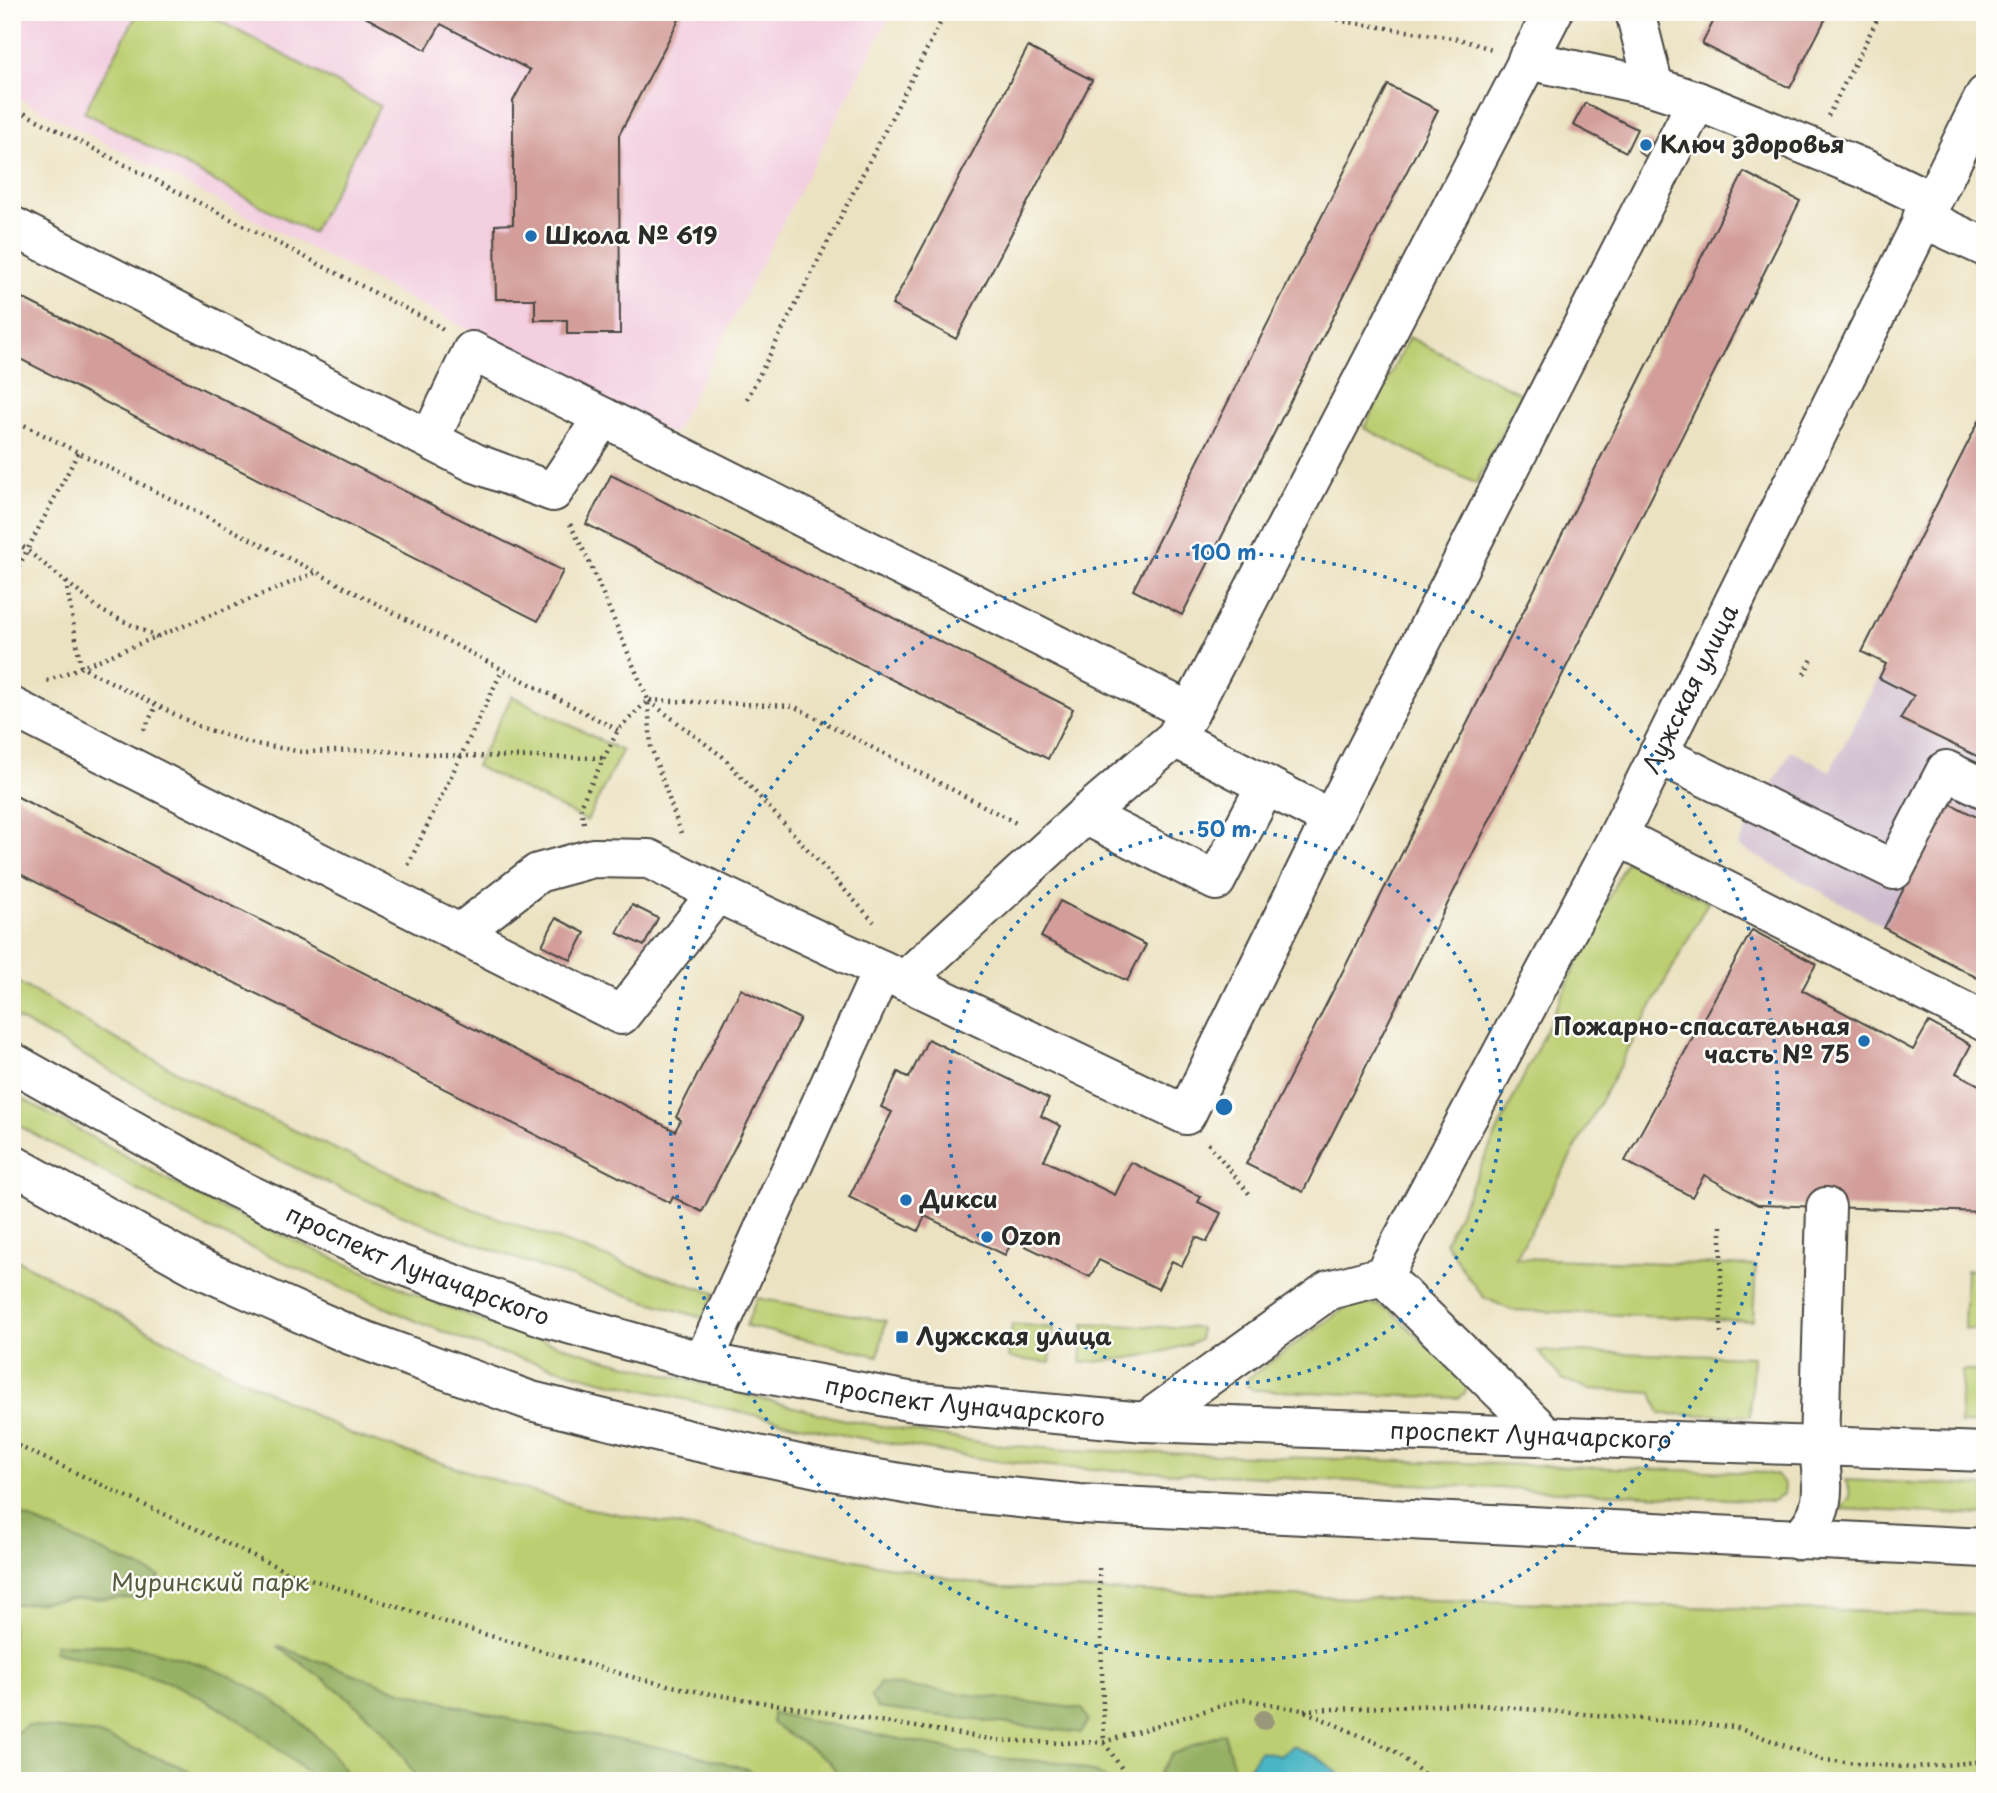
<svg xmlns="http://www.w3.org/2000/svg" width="1997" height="1793" viewBox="0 0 1997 1793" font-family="'Playpen Sans',sans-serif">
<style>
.built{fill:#f3cfe0}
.industrial{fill:#cfbdcf}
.green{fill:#bcce71;stroke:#747c4e;stroke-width:2}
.forest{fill:#95b163;stroke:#606e47;stroke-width:2}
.water{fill:#48b5c4;stroke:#3a7078;stroke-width:2}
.building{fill:#d39d9a}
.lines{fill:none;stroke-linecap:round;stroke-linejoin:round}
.minor-casing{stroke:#484642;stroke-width:42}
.major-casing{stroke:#484642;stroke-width:42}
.path{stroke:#484642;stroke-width:4.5;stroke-dasharray:2 5;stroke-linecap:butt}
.minor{stroke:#fff;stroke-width:38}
.major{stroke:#fff;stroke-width:38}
.tree{fill:#99987a}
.ring{fill:none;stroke:#1f6fb2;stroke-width:3.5;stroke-dasharray:3.5 7}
.poi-dot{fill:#1f6fb2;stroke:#fdfcf7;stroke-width:2.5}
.labels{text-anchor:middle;stroke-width:5;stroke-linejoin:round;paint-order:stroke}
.poi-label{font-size:24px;font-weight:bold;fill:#2b2b2b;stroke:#fdfcf7;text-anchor:start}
.street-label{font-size:24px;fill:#2b2b2b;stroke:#fdfcf7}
.park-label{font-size:24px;fill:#565c40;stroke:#fdfcf7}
.centre{fill:#1f6fb2;stroke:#fdfcf7;stroke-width:3.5}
.ring-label{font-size:21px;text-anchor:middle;font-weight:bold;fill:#1f6fb2;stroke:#fdfcf7;stroke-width:5;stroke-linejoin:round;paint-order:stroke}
</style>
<rect width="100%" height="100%" fill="#fdfcf7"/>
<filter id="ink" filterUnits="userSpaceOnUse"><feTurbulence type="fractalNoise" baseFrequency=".0143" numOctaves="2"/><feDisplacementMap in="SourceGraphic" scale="14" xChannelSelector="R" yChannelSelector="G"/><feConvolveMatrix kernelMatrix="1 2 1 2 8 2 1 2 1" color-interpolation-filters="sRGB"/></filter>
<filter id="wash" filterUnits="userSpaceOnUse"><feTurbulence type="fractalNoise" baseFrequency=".00686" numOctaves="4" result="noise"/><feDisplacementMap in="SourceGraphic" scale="28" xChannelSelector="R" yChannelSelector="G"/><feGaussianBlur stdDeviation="1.57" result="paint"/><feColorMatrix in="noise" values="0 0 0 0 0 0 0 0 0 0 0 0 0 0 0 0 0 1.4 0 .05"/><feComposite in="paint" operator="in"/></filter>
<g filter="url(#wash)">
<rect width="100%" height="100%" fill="#ebe2c1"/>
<path class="built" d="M 12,12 L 892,12 L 673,435 L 12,95 Z"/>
<path class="industrial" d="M 1985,409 L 1985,982 L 1738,846 L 1791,751 L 1830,771 L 1886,664 L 1862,652 Z"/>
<g class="green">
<path d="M 138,12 L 203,12 L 380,106 L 312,233 L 84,112 Z"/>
<path d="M 1409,337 L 1521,394 L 1476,484 L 1364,428 Z"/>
<path d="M 512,696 L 622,751 L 587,821 L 476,766 Z"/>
<path d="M 1626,861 L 1708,902 L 1516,1258 L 1756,1266 L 1753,1321 L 1511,1310 L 1483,1297 L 1467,1276 L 1445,1242 Z"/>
<path d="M 12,979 L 114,1038 L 250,1110 L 335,1149 L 473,1209 L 633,1267 L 715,1293 L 703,1318 C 542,1272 384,1215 235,1138 C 160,1100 87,1056 12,1016 Z"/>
<path d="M 12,1093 L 214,1205 L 424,1298 L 496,1326 L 605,1359 L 845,1420 L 990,1444 L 1071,1450 L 1766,1473 L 1777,1476 L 1785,1485 L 1784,1494 L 1773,1501 L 1070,1468 L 989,1460 L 843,1435 L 600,1380 L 490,1350 L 416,1321 L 203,1226 L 12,1122 Z"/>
<path d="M 12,1257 L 133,1323 L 353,1435 L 581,1507 L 1000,1588 L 1985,1615 L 1985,1781 L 12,1781 Z"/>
<path d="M 1966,1270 L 1985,1271 L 1985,1330 L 1964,1329 Z"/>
<path d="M 757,1298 L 886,1321 L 878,1356 L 746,1326 Z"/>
<path d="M 1361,1304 L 1377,1305 L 1391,1311 L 1468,1385 L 1465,1393 L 1457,1398 L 1254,1390 L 1247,1386 L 1247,1379 L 1345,1308 Z"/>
<path d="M 1012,1324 L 1054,1328 L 1050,1363 L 1008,1358 Z"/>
<path d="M 1084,1324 L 1200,1328 L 1200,1340 C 1161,1355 1123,1360 1081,1363 Z"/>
<path d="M 1538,1351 L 1753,1357 L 1750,1416 L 1660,1414 L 1652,1393 L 1589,1389 L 1562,1379 Z"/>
<path d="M 1962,1371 L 1985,1371 L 1985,1425 L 1960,1424 Z"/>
<path d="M 1845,1480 L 1985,1486 L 1985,1515 L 1841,1509 L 1850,1497 L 1849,1489 Z"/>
</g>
<g class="forest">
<path d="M 12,1511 L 160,1577 L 146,1598 L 70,1599 L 12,1605 Z"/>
<path d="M 55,1644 C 81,1645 109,1643 135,1647 C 148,1648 160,1653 172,1656 C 248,1675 308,1715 352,1781 L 316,1781 C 268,1739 215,1697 153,1677 C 121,1666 86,1660 53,1652 Z"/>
<path d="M 277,1646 L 404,1692 L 524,1723 L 686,1752 L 747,1769 L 763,1781 L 418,1781 C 409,1767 401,1752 391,1740 C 358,1701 317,1674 277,1646 Z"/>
<path d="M 880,1683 L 1082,1709 L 1088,1720 L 1081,1733 L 877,1708 L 871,1697 Z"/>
<path d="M 772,1713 L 993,1758 L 1058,1762 L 1096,1773 L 1108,1781 L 843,1781 L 829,1761 L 772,1723 Z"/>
<path d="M 28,1725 L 97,1734 L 184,1768 L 201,1781 L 12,1781 L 12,1735 Z"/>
<path d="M 1224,1733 L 1238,1781 L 1164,1781 L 1159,1772 L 1172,1754 Z"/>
</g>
<path class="water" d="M 1292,1746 L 1318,1757 L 1348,1781 L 1242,1781 L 1241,1778 L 1260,1751 L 1280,1756 Z"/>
<g id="blocks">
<g class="building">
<path d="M 356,12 L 683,12 L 619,135 L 620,334 L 567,334 L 567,320 L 535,320 L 535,299 L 496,299 L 495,225 L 513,224 L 513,101 L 530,70 L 441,24 L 426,50 Z"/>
<path d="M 1718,12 L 1829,12 L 1790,88 L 1702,44 Z"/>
<path d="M 1028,47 L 1092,80 L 956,339 L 892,305 Z"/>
<path d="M 1388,85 L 1438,110 L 1182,615 L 1133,590 Z"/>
<path d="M 1585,103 L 1637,129 L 1626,152 L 1573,125 Z"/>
<circle cx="1646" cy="148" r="8"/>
<path d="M 1744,172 L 1800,201 L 1303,1192 L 1246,1164 Z"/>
<path d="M 12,293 L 563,571 L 538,621 L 12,355 Z"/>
<path d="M 1985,409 L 1985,760 L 1900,719 L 1914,696 L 1879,678 L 1886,664 L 1862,652 Z"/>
<path d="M 611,475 L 1073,709 L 1048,759 L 586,524 Z"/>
<path d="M 12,794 L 675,1131 L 681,1120 L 676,1117 L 741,989 L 800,1019 L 702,1212 L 673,1197 L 670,1203 L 12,870 Z"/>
<path d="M 1947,802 L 1985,821 L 1985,982 L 1884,928 Z"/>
<path d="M 1060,901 L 1146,945 L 1127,981 L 1041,937 Z"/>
<path d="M 632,905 L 658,918 L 644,946 L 617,933 Z"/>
<path d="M 556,918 L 585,933 L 571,960 L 542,945 Z"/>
<path d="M 1752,930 L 1816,964 L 1802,990 L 1913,1050 L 1929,1022 L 1971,1045 L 1956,1073 L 1985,1088 L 1985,1212 L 1758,1205 L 1704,1175 L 1692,1197 L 1625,1161 Z"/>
<path d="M 928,1039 L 1049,1099 L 1041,1116 L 1061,1126 L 1044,1160 L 1115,1195 L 1131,1162 L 1201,1197 L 1198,1202 L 1221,1213 L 1207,1242 L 1196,1237 L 1182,1266 L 1172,1261 L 1158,1289 L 1099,1260 L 1090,1277 L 1013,1240 L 1005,1255 L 925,1216 L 918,1231 L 849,1197 L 892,1112 L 881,1107 L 898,1072 L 909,1078 Z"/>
</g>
</g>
</g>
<g filter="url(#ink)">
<use href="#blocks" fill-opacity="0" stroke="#484642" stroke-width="2"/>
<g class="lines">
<defs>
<g id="minor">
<path d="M 1635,12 L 1654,87"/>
<path d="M 1527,60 L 1654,87 L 1697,101 L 1867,170 L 1931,201"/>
<path d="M 1922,218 L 1985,247"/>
<path d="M 12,226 L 475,463 L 553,492 L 603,417 L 1190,712 L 1553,12"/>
<path d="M 430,439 L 472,351 L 603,417"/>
<path d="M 12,707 L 621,1015 L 717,893 L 882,970 L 703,1362"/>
<path d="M 1175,738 L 1331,819"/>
<path d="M 1658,754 L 1894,870 L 1946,770 L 1985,789"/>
<path d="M 1085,815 L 1216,881 L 1266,785"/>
<path d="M 1618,836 L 1985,1022"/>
<path d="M 460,933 L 538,873 L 593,858 L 649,859 L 717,893"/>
<path d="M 882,970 L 1186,1115 L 1331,819 L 1697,101"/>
<path d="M 904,981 L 1085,815 L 1175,738 L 1190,712"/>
<path d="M 1383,1276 L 1549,1438"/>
<path id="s1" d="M 1145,1422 L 1329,1290 L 1383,1276 L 1618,836 L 1985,95"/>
<path d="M 1819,1446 L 1826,1207"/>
</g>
<g id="major">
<path id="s2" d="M 12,1062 L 234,1187 L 388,1260 L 544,1317 L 703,1362 L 908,1401 L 1145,1422 L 1985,1452"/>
<path d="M 12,1164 L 199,1268 L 350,1335 L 531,1401 L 689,1440 L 826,1470 L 940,1490 L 1079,1504 L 1985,1548"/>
<path d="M 1798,1540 C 1830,1509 1822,1487 1819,1446"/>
</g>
</defs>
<use href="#minor" class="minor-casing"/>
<use href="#major" class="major-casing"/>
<g class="path">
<path d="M 1326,12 L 1341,21 L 1459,39 L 1491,49"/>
<path d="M 12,107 L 434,323 L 443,330"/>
<path d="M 1828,116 L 1881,12"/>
<path d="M 12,118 L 25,114"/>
<path d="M 747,399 L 946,12"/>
<path d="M 12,419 L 316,572 L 618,730"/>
<path d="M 570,524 L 588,559 L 648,700 L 651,747 L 681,833"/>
<path d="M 12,538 L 102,611 L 157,637"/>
<path d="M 12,579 L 78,453"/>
<path d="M 66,582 L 81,667 L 200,727 L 250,743 L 303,752 L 369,750 L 461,756 L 604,758"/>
<path d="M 1804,674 L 1813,657"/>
<path d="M 47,681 L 315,573"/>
<path d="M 649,701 L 723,757 L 874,922"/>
<path d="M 144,730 L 156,706"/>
<path d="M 584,823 L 580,806 L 618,730 L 648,700 L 793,706 L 1018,824"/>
<path d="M 408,865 L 502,671"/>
<path d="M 1208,1143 L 1251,1196"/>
<path d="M 1721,1226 L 1721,1338"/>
<path d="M 12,1443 L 288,1572 L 477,1632 L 639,1679 L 705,1693 L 997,1740 L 1059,1743 L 1104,1742 L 1243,1699 L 1302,1710 L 1393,1750 L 1433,1781"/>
<path d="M 1099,1568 L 1104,1742 L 1130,1781"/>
<path d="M 1304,1710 L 1468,1704 L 1735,1727 L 1823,1760 L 1914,1768 L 1985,1761"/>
</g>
<use href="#minor" class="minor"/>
<use href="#major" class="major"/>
</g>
<circle class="tree" cx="1264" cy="1720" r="10"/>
</g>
<g class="ring">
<circle cx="1224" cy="1107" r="277"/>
<circle cx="1224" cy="1107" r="554"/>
</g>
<g class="poi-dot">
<circle cx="1646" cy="145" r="7"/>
<circle cx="531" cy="236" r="7"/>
<circle cx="1864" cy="1041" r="7"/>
<circle cx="906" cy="1200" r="7"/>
<circle cx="987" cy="1237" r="7"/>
<rect x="895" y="1330" width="14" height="14" rx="3.5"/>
</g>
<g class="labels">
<g class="poi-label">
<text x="1660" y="153">Ключ здоровья</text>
<text x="545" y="244">Школа № 619</text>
<text x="1850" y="1035" text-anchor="end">Пожарно-спасательная<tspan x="1850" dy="28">часть № 75</tspan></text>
<text x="920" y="1208">Дикси</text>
<text x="1001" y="1245">Ozon</text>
<text x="916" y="1345">Лужская улица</text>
</g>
<g class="street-label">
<text dy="8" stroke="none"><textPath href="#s1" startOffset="945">Лужская улица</textPath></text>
<text dy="8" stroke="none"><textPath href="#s2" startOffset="455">проспект Луначарского</textPath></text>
<text dy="8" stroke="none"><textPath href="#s2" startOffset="1022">проспект Луначарского</textPath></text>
<text dy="8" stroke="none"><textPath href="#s2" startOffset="1589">проспект Луначарского</textPath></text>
</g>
<g class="park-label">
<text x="210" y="1591">Муринский парк</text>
</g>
</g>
<circle cx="1224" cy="1107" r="10" class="centre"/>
<g class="ring-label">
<text x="1224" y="560">100 m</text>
<text x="1224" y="837">50 m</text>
</g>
<rect width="1997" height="1793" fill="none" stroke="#fdfcf7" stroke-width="42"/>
</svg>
